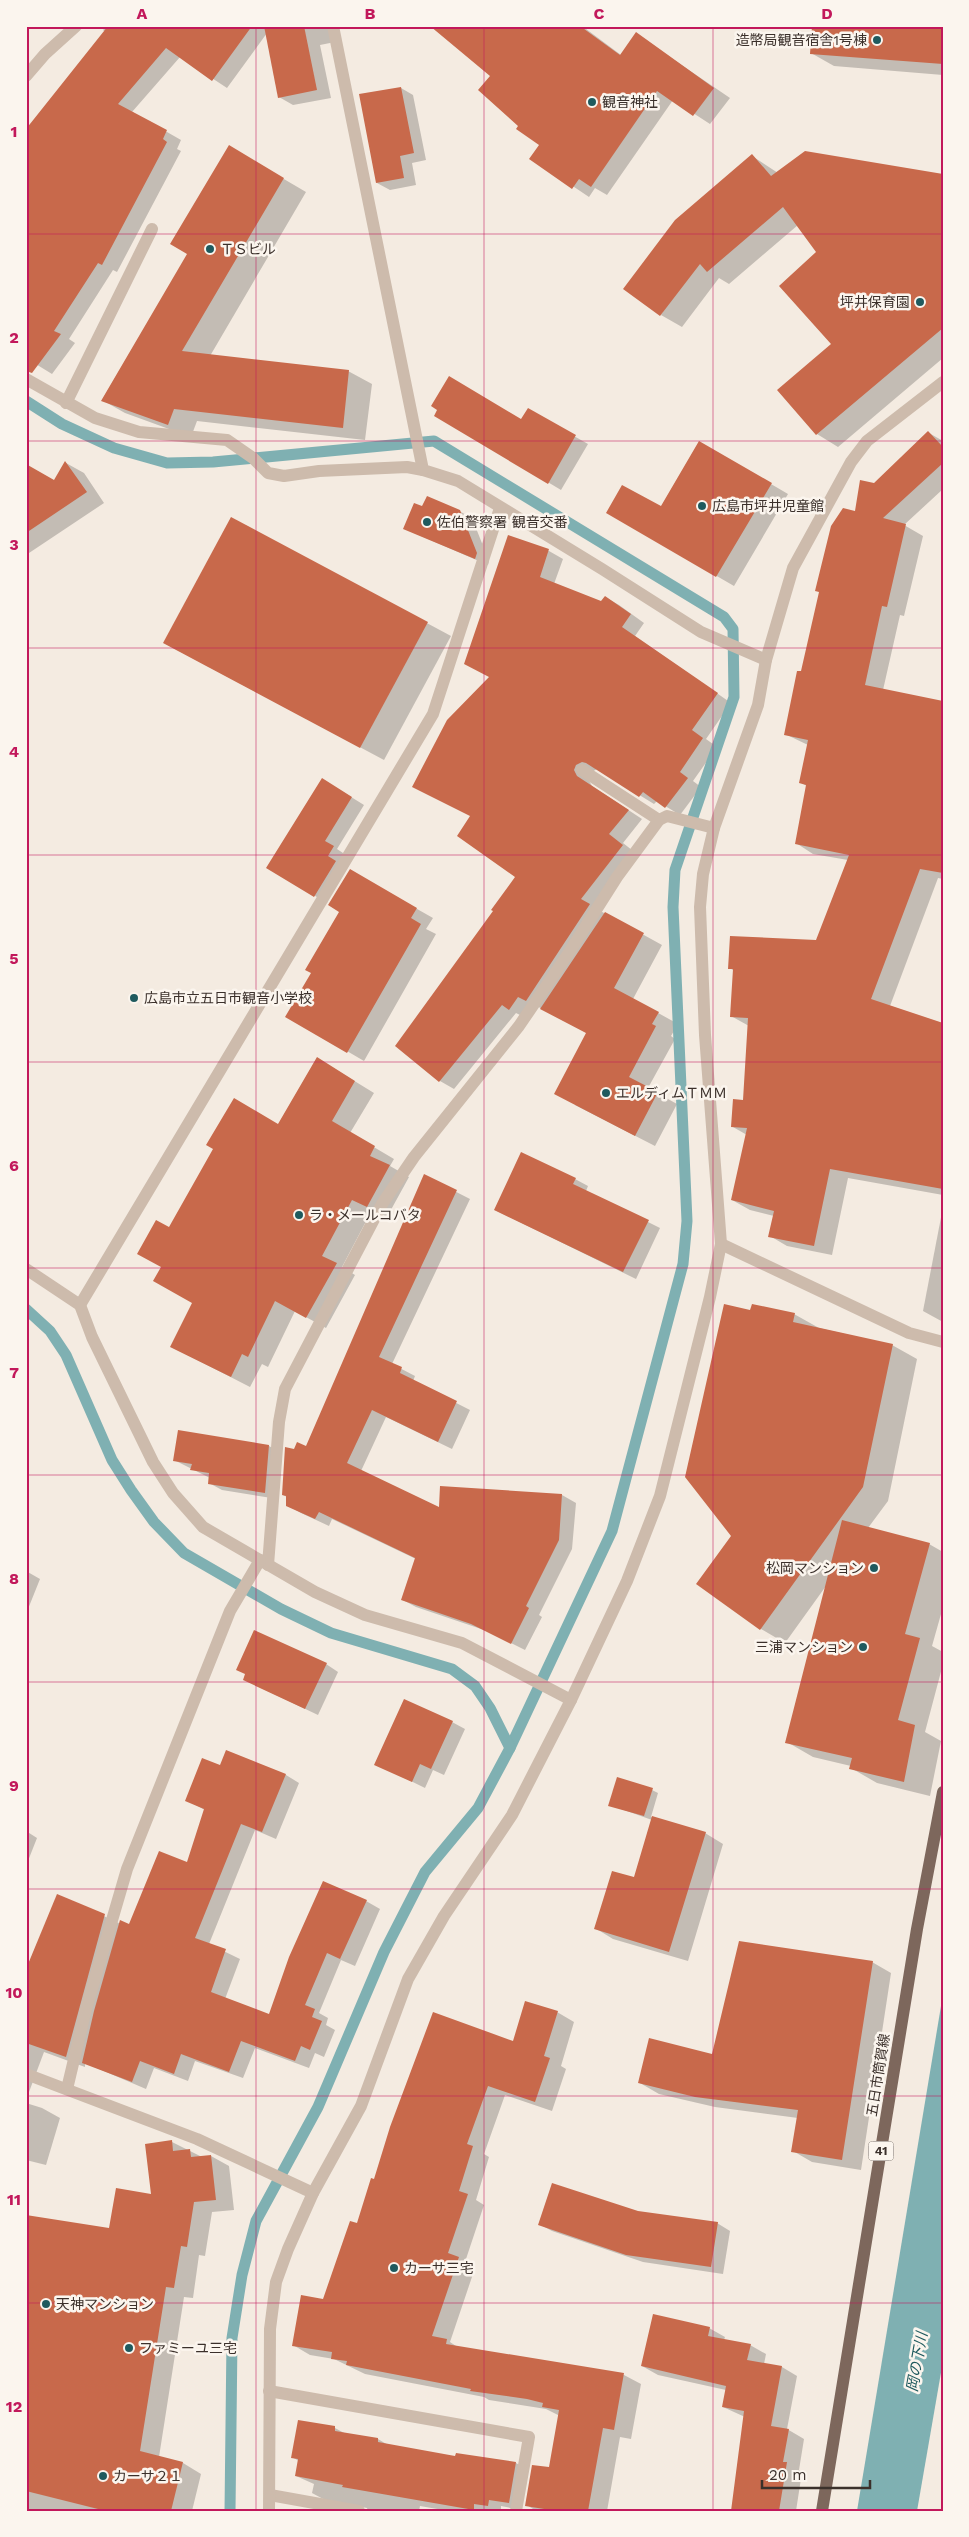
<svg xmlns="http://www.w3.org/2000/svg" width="969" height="2537" viewBox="0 0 969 2537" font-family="'Work Sans','Noto Sans JP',sans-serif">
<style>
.water{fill:#7fb0b2}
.shadow{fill:#0003}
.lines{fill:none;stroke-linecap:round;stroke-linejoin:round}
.stream{stroke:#7fb0b2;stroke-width:11}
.building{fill:#c8694b}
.street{stroke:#cdbbac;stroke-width:12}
.primary{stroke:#7d675c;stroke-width:12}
.grid{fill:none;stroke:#c2185b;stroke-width:1;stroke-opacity:0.55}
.poi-dot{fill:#1f5a5e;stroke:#fbf5ee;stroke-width:2}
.labels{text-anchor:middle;stroke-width:5;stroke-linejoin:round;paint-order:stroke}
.shield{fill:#fbf5ee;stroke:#756b66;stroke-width:1}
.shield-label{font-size:12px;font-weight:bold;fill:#3b302b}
.poi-label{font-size:14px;fill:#3b302b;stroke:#fbf5ee;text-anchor:start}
.street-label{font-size:14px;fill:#3b302b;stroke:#fbf5ee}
.water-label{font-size:15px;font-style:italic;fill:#1f5a5e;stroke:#fbf5ee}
.neatline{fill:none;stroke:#c2185b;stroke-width:2}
.grid-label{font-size:16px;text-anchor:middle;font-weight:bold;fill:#c2185b}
</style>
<rect width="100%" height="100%" fill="#f4ebe1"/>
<path class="water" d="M 943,1994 L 943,2361 L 917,2511 L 857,2511 Z"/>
<g class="shadow">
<path d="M 107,26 L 332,26 L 335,42 L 320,45 L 331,98 L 293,105 L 279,97 L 267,33 L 227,88 L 180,57 L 132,112 L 181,140 L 177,149 L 181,151 L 117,272 L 113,270 L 69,339 L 75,343 L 52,374 L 26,358 L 26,127 L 28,128 L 105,32 L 103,30 Z"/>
<path d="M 432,26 L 582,26 L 621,55 L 636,34 L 730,98 L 710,124 L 673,100 L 607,195 L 595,188 L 589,197 L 531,158 L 541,145 L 520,126 L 491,76 Z"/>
<path d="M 943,26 L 943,75 L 834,66 L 811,53 Z"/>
<path d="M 401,88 L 413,95 L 426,160 L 412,163 L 416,185 L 390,190 L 377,183 Z"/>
<path d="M 229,147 L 306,192 L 210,356 L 348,371 L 372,384 L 365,440 L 197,421 L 191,437 L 125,413 L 102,400 L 189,253 Z"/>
<path d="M 752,156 L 778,173 L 943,175 L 943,358 L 838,447 L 817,434 L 779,390 L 833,344 L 818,252 L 798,225 L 729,284 L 719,278 L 682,327 L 661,315 Z"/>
<path d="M 439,410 L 522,421 L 528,410 L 588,444 L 561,490 L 436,415 Z"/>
<path d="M 929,433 L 943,441 L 943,489 L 904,525 L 923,536 L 904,616 L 900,615 L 883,690 L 943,702 L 943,879 L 938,878 L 890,1006 L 943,1024 L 943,1195 L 848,1178 L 832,1255 L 787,1246 L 770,1236 L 774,1216 L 750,1210 L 732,1200 L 747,1135 L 733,1127 L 744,1101 L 749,1026 L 731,1016 L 734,971 L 730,968 L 817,941 L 848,860 L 813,854 L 796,843 L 807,786 L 800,782 L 808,745 L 785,734 L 802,673 L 856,512 L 874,484 Z"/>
<path d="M 699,442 L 788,494 L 734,586 L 608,513 L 661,507 Z"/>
<path d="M 66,463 L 84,473 L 104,503 L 26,555 L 26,465 L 55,481 Z"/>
<path d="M 423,508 L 459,511 L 472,518 L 489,561 L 488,565 L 405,529 Z"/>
<path d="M 231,518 L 451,636 L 384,760 L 164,643 Z"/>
<path d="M 508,537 L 549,551 L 563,559 L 554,584 L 601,602 L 605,597 L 619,605 L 644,623 L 635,636 L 731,703 L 706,739 L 717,747 L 693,781 L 701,787 L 680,815 L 657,801 L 654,804 L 597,769 L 590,773 L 588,779 L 592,786 L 642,819 L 623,843 L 637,854 L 595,908 L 662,945 L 633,999 L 678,1024 L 671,1036 L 675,1039 L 648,1088 L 677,1104 L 655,1146 L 575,1105 L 587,1033 L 533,1004 L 524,1017 L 516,1013 L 454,1089 L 440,1081 L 397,1046 L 495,911 L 517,876 L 472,817 Z"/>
<path d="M 335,787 L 364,805 L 337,849 L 346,855 L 327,903 L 268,868 Z"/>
<path d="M 350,871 L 433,918 L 426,929 L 436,934 L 364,1061 L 287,1016 L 313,973 L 341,911 Z"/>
<path d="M 317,1058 L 374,1093 L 350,1133 L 394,1159 L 390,1166 L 409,1177 L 387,1217 L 372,1210 L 342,1267 L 355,1275 L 326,1328 L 295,1311 L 268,1367 L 262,1364 L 250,1387 L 172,1347 L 193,1302 L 162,1267 L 170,1229 L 278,1125 Z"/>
<path d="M 425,1176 L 470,1199 L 392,1364 L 415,1376 L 413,1381 L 470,1410 L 452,1449 L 386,1417 L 361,1471 L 440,1508 L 441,1487 L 562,1495 L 576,1503 L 572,1549 L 539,1615 L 542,1617 L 525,1650 L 487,1631 L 416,1607 L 403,1600 L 416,1559 L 332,1519 L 329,1526 L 301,1513 L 287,1505 L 287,1497 L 283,1495 L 295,1450 L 306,1448 Z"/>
<path d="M 575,1179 L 588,1186 L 586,1191 L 660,1228 L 636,1279 L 495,1210 Z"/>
<path d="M 943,1207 L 943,1322 L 923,1311 Z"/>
<path d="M 751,1311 L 794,1314 L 819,1328 L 892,1345 L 917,1359 L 888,1501 L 868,1528 L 929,1544 L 943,1552 L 943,1607 L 932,1646 L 943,1652 L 943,1664 L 925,1732 L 941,1741 L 930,1796 L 877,1783 L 851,1768 L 851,1766 L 813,1757 L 787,1742 L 826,1586 L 785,1643 L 761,1629 L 733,1536 Z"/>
<path d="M 269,1446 L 281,1453 L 278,1499 L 222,1490 L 209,1483 L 210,1478 L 174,1460 Z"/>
<path d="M 26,1571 L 40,1579 L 26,1614 Z"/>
<path d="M 326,1664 L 338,1672 L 318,1715 L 257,1686 Z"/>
<path d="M 452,1722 L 465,1729 L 444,1775 L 433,1770 L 425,1788 L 376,1764 Z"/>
<path d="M 220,1767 L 286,1775 L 299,1783 L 276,1839 L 255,1830 L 209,1944 L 240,1959 L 225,1999 L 270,2016 L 366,1901 L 380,1909 L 355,1966 L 341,1960 L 319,2013 L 328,2018 L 326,2025 L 335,2030 L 324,2057 L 315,2053 L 309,2068 L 255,2048 L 243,2078 L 195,2061 L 188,2081 L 154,2068 L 146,2089 L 85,2063 L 85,2067 L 44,2052 L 26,2100 L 26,1970 L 58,1895 L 121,1924 L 130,1925 L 188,1864 L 205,1810 L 186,1800 Z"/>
<path d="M 652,1790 L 658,1793 L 651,1817 L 705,1833 L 723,1844 L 688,1961 L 613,1939 L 595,1928 L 634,1879 L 652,1820 L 610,1805 Z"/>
<path d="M 26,1825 L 29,1826 L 26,1831 L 37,1838 L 26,1866 Z"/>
<path d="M 872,1962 L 891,1973 L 861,2170 L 812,2162 L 793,2151 L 798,2118 L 715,2107 L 659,2094 L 640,2083 L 713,2056 Z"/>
<path d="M 557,2012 L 574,2022 L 561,2066 L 566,2069 L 552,2111 L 505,2095 L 484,2154 L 489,2157 L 476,2200 L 484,2205 L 465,2262 L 475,2268 L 450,2342 L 459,2348 L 624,2375 L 641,2384 L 631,2439 L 620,2437 L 607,2511 L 536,2511 L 527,2505 L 550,2469 L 560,2416 L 546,2409 L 489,2400 L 484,2397 L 365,2374 L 334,2359 L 310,2355 L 293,2345 L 324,2300 L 358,2225 L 374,2181 L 514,2042 Z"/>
<path d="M 26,2103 L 42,2108 L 60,2118 L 46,2165 L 26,2160 Z"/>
<path d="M 172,2142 L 202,2157 L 211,2156 L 229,2166 L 234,2210 L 212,2212 L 205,2256 L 199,2255 L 193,2298 L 184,2297 L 159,2457 L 183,2463 L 201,2474 L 192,2511 L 26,2511 L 26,2216 L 110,2230 L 152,2195 Z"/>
<path d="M 717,2223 L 730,2231 L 723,2274 L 643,2262 L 552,2231 L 539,2224 Z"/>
<path d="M 709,2328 L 725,2337 L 724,2340 L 750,2345 L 766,2354 L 764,2364 L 782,2367 L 797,2376 L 787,2429 L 804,2439 L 799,2470 L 802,2472 L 796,2511 L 732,2511 L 745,2417 L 723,2407 L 726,2390 L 658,2375 L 642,2366 Z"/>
<path d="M 335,2428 L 346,2434 L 378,2439 L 388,2445 L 456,2457 L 457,2454 L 516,2463 L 528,2470 L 521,2510 L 501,2506 L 501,2511 L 449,2511 L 420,2506 L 419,2511 L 368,2511 L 367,2508 L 325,2500 L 312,2493 L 314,2484 L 296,2476 L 299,2461 L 292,2457 Z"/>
</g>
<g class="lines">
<g class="stream">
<path d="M 26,401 L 62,424 L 114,448 L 167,463 L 213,462 L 434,441 L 724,617 L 733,629 L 734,697 L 675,870 L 673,907 L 687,1221 L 683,1264 L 612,1531 L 510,1748 L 478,1808 L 425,1872 L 384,1952 L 318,2107 L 256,2221 L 242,2275 L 232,2338 L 230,2511"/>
<path d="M 26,1309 L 50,1331 L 66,1355 L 112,1460 L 131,1490 L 154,1522 L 184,1553 L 281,1609 L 331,1633 L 452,1669 L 475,1686 L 490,1708 L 510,1748"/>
</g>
</g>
<g class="building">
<path d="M 108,26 L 252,26 L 212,81 L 166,48 L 118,104 L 167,130 L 163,139 L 167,142 L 102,265 L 98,263 L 54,331 L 61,334 L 32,373 L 26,371 L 26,129 Z"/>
<path d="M 264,26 L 304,26 L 317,90 L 278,98 Z"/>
<path d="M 430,26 L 580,26 L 620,55 L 636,32 L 714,88 L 693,116 L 657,91 L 591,187 L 579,179 L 572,189 L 529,159 L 539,145 L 516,129 L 518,126 L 478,90 L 490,76 Z"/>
<path d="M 812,26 L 943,26 L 943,64 L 810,54 Z"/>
<path d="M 401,87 L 414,153 L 400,156 L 404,178 L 376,183 L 359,94 Z"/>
<path d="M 229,145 L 284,178 L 182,351 L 349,370 L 343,428 L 174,409 L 168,425 L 101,401 L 187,254 L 170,244 Z"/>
<path d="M 805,151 L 943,174 L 943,328 L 816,435 L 777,390 L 831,344 L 779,286 L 816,252 L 783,207 L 707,272 L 700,264 L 660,316 L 623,289 L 675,220 L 752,154 L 771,176 Z"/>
<path d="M 449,376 L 521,419 L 528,408 L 576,435 L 548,484 L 434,416 L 437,410 L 431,406 Z"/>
<path d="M 928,431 L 943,447 L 943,463 L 883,518 L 906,524 L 887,607 L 882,606 L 865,685 L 943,701 L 943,873 L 920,869 L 871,999 L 943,1023 L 943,1189 L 830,1169 L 814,1246 L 768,1237 L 774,1211 L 731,1200 L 747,1128 L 731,1127 L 733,1099 L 743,1100 L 748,1018 L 730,1017 L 733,969 L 728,969 L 730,936 L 816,940 L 849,855 L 795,844 L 806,785 L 799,783 L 808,740 L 784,735 L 797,671 L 801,671 L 819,592 L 815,591 L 831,526 L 843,508 L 855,511 L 860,480 L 874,483 Z"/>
<path d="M 699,441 L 772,483 L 716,577 L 606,513 L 622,485 L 661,506 Z"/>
<path d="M 65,461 L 87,492 L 26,533 L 26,464 L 54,480 Z"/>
<path d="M 427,496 L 460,510 L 477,553 L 475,559 L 403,529 L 414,503 L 422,506 Z"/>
<path d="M 231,517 L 428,622 L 360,748 L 163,643 Z"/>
<path d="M 508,535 L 549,549 L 540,577 L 601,601 L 605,596 L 631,614 L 622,627 L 718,693 L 692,730 L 703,738 L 680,772 L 688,778 L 665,808 L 643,792 L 639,797 L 586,763 L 582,762 L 576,765 L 574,770 L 577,776 L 629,810 L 609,834 L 623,845 L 581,899 L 590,904 L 526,1001 L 518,997 L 509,1010 L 502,1005 L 439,1082 L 395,1046 L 493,911 L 491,910 L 515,877 L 457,836 L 470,816 L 412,787 L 447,720 L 489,677 L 464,664 Z"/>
<path d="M 322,778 L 352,797 L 325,841 L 334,846 L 328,856 L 336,861 L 314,897 L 266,868 Z"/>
<path d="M 350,869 L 417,908 L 411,918 L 421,924 L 347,1053 L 285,1017 L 311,973 L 305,970 L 339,912 L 328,905 Z"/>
<path d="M 605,912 L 644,933 L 614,988 L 659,1012 L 652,1024 L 656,1026 L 629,1077 L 658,1092 L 635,1136 L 554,1094 L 586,1033 L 540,1009 Z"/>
<path d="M 317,1057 L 355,1081 L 332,1121 L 375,1146 L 370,1156 L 390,1165 L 367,1207 L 352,1200 L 322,1256 L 337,1263 L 306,1318 L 275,1301 L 248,1357 L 242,1354 L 231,1377 L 170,1347 L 192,1303 L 153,1281 L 161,1267 L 137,1254 L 156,1220 L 169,1227 L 213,1149 L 206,1145 L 234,1098 L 278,1124 Z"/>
<path d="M 521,1152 L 576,1178 L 573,1184 L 649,1220 L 623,1272 L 494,1210 Z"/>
<path d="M 424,1174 L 457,1190 L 379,1357 L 402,1367 L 400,1373 L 457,1401 L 438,1442 L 372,1410 L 347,1463 L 439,1507 L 440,1486 L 562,1494 L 559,1540 L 526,1606 L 529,1608 L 511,1644 L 471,1624 L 401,1600 L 415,1558 L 319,1512 L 315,1519 L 286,1506 L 286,1496 L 282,1495 L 285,1447 L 294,1449 L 297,1442 L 306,1446 Z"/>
<path d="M 724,1304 L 750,1310 L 752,1304 L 795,1313 L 793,1322 L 893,1344 L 863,1487 L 760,1630 L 696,1584 L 731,1536 L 685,1477 Z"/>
<path d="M 178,1430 L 269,1445 L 265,1493 L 208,1484 L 209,1473 L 190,1470 L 192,1464 L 173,1461 Z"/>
<path d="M 842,1520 L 930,1543 L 905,1634 L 920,1638 L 898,1720 L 915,1725 L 904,1782 L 849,1769 L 852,1758 L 785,1743 Z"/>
<path d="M 254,1630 L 327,1663 L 305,1709 L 243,1680 L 245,1674 L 236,1670 Z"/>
<path d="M 404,1699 L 453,1721 L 431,1769 L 420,1764 L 412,1782 L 374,1765 Z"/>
<path d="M 226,1750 L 286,1774 L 262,1832 L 241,1824 L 195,1938 L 226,1949 L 211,1992 L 269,2014 L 289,1957 L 323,1881 L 367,1900 L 340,1959 L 327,1953 L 305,2005 L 315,2009 L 312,2017 L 322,2021 L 310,2050 L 301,2046 L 295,2061 L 241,2041 L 229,2072 L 181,2054 L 174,2074 L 140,2061 L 132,2082 L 82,2063 L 94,2011 L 120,1920 L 129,1924 L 159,1851 L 187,1862 L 204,1809 L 185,1801 L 202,1758 L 220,1765 Z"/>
<path d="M 617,1777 L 653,1788 L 644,1816 L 608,1806 Z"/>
<path d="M 652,1816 L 706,1832 L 669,1952 L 594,1929 L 612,1871 L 634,1877 Z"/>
<path d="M 57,1894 L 105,1914 L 66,2057 L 26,2043 L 26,1969 Z"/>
<path d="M 739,1941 L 873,1961 L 842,2160 L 791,2152 L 798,2110 L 695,2097 L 638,2083 L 649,2038 L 712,2054 Z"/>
<path d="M 525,2001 L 558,2011 L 544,2056 L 550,2058 L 535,2102 L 488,2086 L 467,2144 L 473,2146 L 459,2191 L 468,2194 L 448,2253 L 459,2257 L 432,2336 L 447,2339 L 446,2344 L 624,2373 L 614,2430 L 603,2428 L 588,2511 L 557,2511 L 525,2506 L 532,2465 L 549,2467 L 559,2410 L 542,2407 L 543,2403 L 527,2399 L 470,2391 L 471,2389 L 346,2365 L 347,2361 L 331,2359 L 332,2352 L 292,2346 L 301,2295 L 323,2299 L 350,2221 L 357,2223 L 371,2178 L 374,2179 L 390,2127 L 433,2012 L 513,2041 Z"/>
<path d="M 172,2140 L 173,2151 L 190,2149 L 191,2157 L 211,2155 L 216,2200 L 194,2202 L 187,2247 L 181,2246 L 174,2288 L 166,2287 L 140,2451 L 183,2462 L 171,2511 L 106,2511 L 26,2491 L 26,2215 L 109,2228 L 116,2188 L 151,2194 L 145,2144 Z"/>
<path d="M 552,2183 L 638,2211 L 718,2222 L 711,2267 L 626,2255 L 538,2225 Z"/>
<path d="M 653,2314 L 710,2327 L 708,2336 L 751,2344 L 747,2360 L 782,2366 L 771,2426 L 789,2429 L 783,2462 L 787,2462 L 779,2511 L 731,2511 L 744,2411 L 722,2407 L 726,2386 L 641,2366 Z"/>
<path d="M 298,2420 L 335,2426 L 335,2431 L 378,2438 L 378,2442 L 455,2456 L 456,2453 L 516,2462 L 509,2503 L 489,2500 L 488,2506 L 474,2504 L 474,2510 L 342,2487 L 343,2485 L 295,2476 L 298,2459 L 291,2458 Z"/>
</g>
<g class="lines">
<g class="street">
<path d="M 333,26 L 423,470 L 458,481 L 602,569 L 701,632 L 766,660"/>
<path d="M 26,76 L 45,54 L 76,26"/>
<path d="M 26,379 L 95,418 L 139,432 L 227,440 L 253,458 L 268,473 L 284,476 L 319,471 L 407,467 L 423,470"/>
<path d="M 66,403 L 152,229"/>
<path d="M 582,770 L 659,820"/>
<path d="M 721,1244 L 909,1333 L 943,1342"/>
<path d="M 26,1269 L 80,1305 L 92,1337 L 153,1462 L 173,1493 L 203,1527 L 315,1592 L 365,1615 L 462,1643 L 571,1700"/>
<path d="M 80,1305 L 433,714 L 500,508"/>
<path d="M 268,1565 L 279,1422 L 285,1389 L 382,1204 L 414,1157 L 519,1026 L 570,951 L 617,877 L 659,820 L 667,816 L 714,828"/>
<path d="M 26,2074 L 197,2139 L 313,2193"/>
<path d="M 67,2089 L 86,2009 L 127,1869 L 230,1611 L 260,1560"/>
<path d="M 269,2391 L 529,2437 L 516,2511"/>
<path d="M 270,2495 L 359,2511"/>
<path d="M 269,2511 L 270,2329 L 276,2282 L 288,2249 L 313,2193 L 361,2106 L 408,1979 L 444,1916 L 512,1815 L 571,1700 L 627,1581 L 660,1496 L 710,1297 L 721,1244 L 705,1035 L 700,907 L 703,874 L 714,828 L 758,705 L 766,660 L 793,568 L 851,462 L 867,441 L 943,382"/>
</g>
<path class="primary" d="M 822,2511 L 917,1929 L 943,1792"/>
</g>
<path class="grid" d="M 256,26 L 256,2511M 484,26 L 484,2511M 713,26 L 713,2511M 26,234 L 943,234M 26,441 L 943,441M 26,648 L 943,648M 26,855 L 943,855M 26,1062 L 943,1062M 26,1268 L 943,1268M 26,1475 L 943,1475M 26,1682 L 943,1682M 26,1889 L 943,1889M 26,2096 L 943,2096M 26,2303 L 943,2303"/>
<g class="poi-dot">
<circle cx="877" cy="40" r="5"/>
<circle cx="592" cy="102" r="5"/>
<circle cx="210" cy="249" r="5"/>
<circle cx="920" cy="302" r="5"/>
<circle cx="702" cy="506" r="5"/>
<circle cx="427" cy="522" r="5"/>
<circle cx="134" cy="998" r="5"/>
<circle cx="606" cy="1093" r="5"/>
<circle cx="299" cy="1215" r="5"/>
<circle cx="874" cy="1568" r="5"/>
<circle cx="863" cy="1647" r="5"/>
<circle cx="394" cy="2268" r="5"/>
<circle cx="46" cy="2304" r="5"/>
<circle cx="129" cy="2348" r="5"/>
<circle cx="103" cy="2476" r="5"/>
</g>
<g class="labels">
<rect class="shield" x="868.5" y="2141.5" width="25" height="19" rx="4"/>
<g class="shield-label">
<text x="881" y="2155">41</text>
</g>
<g class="poi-label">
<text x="867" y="45" text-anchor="end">造幣局観音宿舎1号棟</text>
<text x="602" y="107">観音神社</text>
<text x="220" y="254">ＴＳビル</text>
<text x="910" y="307" text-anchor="end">坪井保育園</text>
<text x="712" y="511">広島市坪井児童館</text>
<text x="437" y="527">佐伯警察署 観音交番</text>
<text x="144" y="1003">広島市立五日市観音小学校</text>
<text x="616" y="1098">エルディムＴＭＭ</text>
<text x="309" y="1220">ラ・メールコバタ</text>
<text x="864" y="1573" text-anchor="end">松岡マンション</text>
<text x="853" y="1652" text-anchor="end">三浦マンション</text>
<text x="404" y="2273">カーサ三宅</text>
<text x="56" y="2309">天神マンション</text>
<text x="139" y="2353">ファミーユ三宅</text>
<text x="113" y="2481">カーサ２１</text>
</g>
<g class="street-label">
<text transform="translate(878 2075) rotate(-81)" y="5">五日市筒賀線</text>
</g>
<g class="water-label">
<text transform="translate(917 2362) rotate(-80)" y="5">岡の下川</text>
</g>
</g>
<rect width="969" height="2537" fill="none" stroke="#fbf5ee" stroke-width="55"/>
<path d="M762 2480v8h108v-8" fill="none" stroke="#3b302b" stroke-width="2.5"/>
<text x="769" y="2480" font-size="15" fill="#3b302b" stroke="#fbf5ee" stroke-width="4" paint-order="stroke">20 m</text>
<rect x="28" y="28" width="914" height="2482" class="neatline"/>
<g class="grid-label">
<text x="142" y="19">A</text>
<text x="370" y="19">B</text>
<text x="599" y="19">C</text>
<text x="827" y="19">D</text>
<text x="14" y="137">1</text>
<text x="14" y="343">2</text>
<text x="14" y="550">3</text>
<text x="14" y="757">4</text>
<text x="14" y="964">5</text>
<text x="14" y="1171">6</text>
<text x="14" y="1378">7</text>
<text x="14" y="1584">8</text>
<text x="14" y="1791">9</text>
<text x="14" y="1998">10</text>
<text x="14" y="2205">11</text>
<text x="14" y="2412">12</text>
</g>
</svg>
